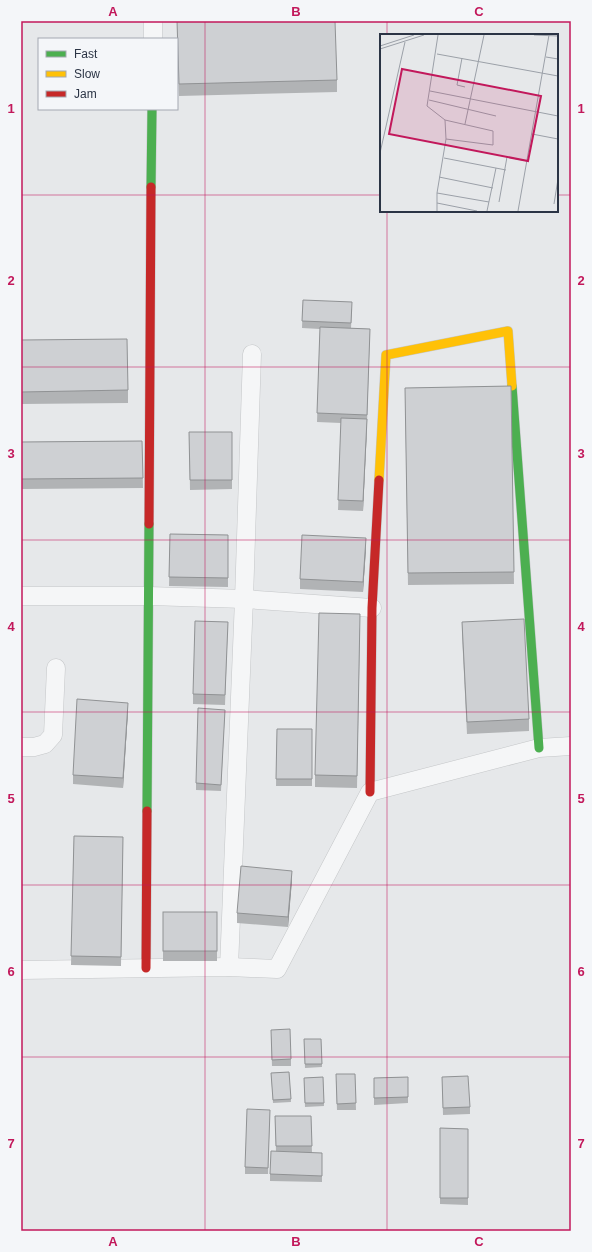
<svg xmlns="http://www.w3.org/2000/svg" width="592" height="1252" viewBox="0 0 592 1252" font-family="Helvetica,sans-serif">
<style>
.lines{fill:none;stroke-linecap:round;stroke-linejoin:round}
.street-casing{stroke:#c4c6c8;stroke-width:19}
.fast-casing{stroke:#c4c6c8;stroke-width:10}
.slow-casing{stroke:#c4c6c8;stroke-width:10}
.jam-casing{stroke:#c4c6c8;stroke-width:10}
.street{stroke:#f5f6f7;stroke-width:18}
.fast{stroke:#4caf50;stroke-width:9}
.slow{stroke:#ffc107;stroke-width:9}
.jam{stroke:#c62828;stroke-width:9}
.wall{fill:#b1b3b5}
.shaded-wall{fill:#909294}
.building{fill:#ced0d3;stroke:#909294}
.grid{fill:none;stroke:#c2185b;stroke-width:1;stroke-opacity:0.55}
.inset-road{fill:none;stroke:#9ba0a8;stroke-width:1}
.view{fill:#c2185b;fill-opacity:0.15;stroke:#c2185b;stroke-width:2}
.inset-edge{fill:none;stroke:#2b3445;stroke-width:2}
.neatline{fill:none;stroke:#c2185b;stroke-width:1.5}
.grid-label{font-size:13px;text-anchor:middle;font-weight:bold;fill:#c2185b}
</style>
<rect width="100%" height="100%" fill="#e6e8ea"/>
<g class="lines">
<defs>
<g id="street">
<path d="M 153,39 L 153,21"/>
<path d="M 21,596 L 149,596 L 244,599 L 372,608"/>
<path d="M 21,747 L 34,747 L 45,744 L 53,735 L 56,668"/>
<path d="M 229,967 L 244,599 L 252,354"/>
<path d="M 21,970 L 229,967 L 277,969 L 370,792 L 539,748 L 571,746"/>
</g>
<g id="fast">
<path d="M 151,187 L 152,109"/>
<path d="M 512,386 L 539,748"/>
<path d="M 147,811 L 149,524"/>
</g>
<path id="slow" d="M 379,480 L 386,355 L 508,331 L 512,386"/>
<g id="jam">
<path d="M 149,524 L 151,187"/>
<path d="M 370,792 L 372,608 L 379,480"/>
<path d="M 146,968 L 147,811"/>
</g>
</defs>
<use href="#street" class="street-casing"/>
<use href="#fast" class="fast-casing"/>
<use href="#slow" class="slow-casing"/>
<use href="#jam" class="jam-casing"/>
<use href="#street" class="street"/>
<use href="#fast" class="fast"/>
<use href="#slow" class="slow"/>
<use href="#jam" class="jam"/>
</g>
<g class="wall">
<path d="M 177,21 L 337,80 L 337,92 L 179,96 Z"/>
<path d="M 303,300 L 352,309 L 351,328 L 370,329 L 367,424 L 363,511 L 338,510 L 341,423 L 317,422 L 320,329 L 302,328 Z"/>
<path d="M 21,340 L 128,390 L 128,403 L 21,404 Z"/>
<path d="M 511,386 L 514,584 L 408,585 L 405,388 Z"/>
<path d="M 189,432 L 232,432 L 232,489 L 190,490 Z"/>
<path d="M 142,441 L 143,488 L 21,489 L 21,442 Z"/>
<path d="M 170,534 L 228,535 L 228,587 L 169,586 Z"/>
<path d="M 366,548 L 363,592 L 300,589 L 300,579 Z"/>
<path d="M 228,622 L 225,705 L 193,704 L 193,694 Z"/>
<path d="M 462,622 L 529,719 L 529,731 L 467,734 L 462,634 Z"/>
<path d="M 360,627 L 357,788 L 315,787 L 315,775 Z"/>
<path d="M 225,710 L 221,791 L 196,790 L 196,783 Z"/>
<path d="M 128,712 L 123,788 L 73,784 L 73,775 Z"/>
<path d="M 277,729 L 312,729 L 312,786 L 276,786 Z"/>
<path d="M 74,836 L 123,837 L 121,966 L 71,965 Z"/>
<path d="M 292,880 L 288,927 L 237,923 L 237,913 Z"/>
<rect x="163" y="912" width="54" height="49"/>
<path d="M 271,1036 L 291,1059 L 291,1066 L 272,1066 Z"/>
<path d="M 304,1039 L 321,1039 L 322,1067 L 305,1068 Z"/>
<path d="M 289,1072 L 291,1102 L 273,1103 L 271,1073 Z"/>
<path d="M 355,1074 L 356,1110 L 337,1110 L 336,1081 Z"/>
<path d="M 323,1077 L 324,1106 L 305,1107 L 304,1078 Z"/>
<path d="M 408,1077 L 408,1103 L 374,1105 L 374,1078 Z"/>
<path d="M 442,1077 L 470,1107 L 470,1114 L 443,1115 Z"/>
<path d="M 270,1110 L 268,1174 L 245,1174 L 245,1167 Z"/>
<path d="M 275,1116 L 311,1116 L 312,1153 L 322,1153 L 322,1182 L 270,1181 L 270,1174 L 276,1152 Z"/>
<path d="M 440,1128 L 468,1129 L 468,1205 L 440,1204 Z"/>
</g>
<g class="shaded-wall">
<path d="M 367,419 L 367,429 L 363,511 L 363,501 Z"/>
<path d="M 366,538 L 366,548 L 363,592 L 363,582 Z"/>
<path d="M 128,703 L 128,712 L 123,788 L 123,778 Z"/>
<path d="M 292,871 L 292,880 L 288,927 L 288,917 Z"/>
</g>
<g class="building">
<path d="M 177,21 L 335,21 L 337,80 L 179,84 Z"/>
<path d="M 303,300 L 352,302 L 351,323 L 302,321 Z"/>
<path d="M 320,327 L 370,329 L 367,415 L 317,413 Z"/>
<path d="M 127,339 L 128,390 L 21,392 L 21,340 Z"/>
<path d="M 511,386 L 514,572 L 408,573 L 405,388 Z"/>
<path d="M 341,418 L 367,419 L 363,501 L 338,500 Z"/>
<path d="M 189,432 L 232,432 L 232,480 L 190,480 Z"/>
<path d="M 142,441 L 143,478 L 21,479 L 21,442 Z"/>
<path d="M 170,534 L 228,535 L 228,578 L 169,577 Z"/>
<path d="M 302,535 L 366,538 L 363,582 L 300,579 Z"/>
<path d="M 319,613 L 360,614 L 357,776 L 315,775 Z"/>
<path d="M 524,619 L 529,719 L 467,722 L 462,622 Z"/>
<path d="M 195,621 L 228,622 L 225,695 L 193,694 Z"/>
<path d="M 77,699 L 128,703 L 123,778 L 73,775 Z"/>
<path d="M 198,708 L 225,710 L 221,785 L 196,783 Z"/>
<path d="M 277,729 L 312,729 L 312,779 L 276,779 Z"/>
<path d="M 74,836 L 123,837 L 121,957 L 71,956 Z"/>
<path d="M 241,866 L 292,871 L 288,917 L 237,913 Z"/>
<rect x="163" y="912" width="54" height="39"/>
<path d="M 290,1029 L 291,1059 L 272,1060 L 271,1030 Z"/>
<path d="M 304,1039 L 321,1039 L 322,1064 L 305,1064 Z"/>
<path d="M 289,1072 L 291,1099 L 273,1100 L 271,1073 Z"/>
<path d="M 336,1074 L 355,1074 L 356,1103 L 337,1104 Z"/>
<path d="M 468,1076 L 470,1107 L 443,1108 L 442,1077 Z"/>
<path d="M 323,1077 L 324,1103 L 305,1103 L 304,1078 Z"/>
<path d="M 408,1077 L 408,1097 L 374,1098 L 374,1078 Z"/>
<path d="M 247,1109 L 270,1110 L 268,1168 L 245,1167 Z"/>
<path d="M 275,1116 L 311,1116 L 312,1146 L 276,1146 Z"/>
<path d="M 440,1128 L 468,1129 L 468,1198 L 440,1198 Z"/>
<path d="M 271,1151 L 322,1153 L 322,1176 L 270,1174 Z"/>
</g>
<path class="grid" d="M 205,21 L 205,1231M 387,21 L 387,35M 21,195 L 381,195M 557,195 L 571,195M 387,211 L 387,1231M 21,367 L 571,367M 21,540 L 571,540M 21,712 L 571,712M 21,885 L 571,885M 21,1057 L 571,1057"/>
<g transform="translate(380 34)">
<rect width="178" height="178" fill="#e6e8ea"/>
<path class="inset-road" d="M 154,1 L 178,2M 0,12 L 34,1M 0,15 L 44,1M 57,20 L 178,42M 166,23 L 178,25M 82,24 L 77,51 L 85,53M 50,57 L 178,82M 49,66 L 116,82M 65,86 L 113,97 L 113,111 L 66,105M 85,90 L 104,1M 152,100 L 178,105M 0,119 L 25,8M 64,124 L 126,136M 59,143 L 113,154M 57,159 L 109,168M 119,168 L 127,123 L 147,127M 57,169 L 97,177M 174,170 L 178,145M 57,177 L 57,159 L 66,105 L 65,86 L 47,72 L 58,1M 107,177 L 116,134M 138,177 L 169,1"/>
<path class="view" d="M 22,35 L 161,62 L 148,127 L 9,100 Z"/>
<rect width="178" height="178" class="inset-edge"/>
</g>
<rect width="592" height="1252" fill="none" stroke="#f4f6f9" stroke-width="44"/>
<rect x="38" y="38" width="140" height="72" fill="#f4f6f9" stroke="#a4a8b1"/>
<rect x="46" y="51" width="20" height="6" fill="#4caf50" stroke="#a4a8b1"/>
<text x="74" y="58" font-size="12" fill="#2b3445">Fast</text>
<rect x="46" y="71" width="20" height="6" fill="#ffc107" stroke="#a4a8b1"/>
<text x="74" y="78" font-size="12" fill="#2b3445">Slow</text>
<rect x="46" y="91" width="20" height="6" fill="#c62828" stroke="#a4a8b1"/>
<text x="74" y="98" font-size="12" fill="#2b3445">Jam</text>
<rect x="22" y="22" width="548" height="1208" class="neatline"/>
<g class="grid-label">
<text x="113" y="16">A</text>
<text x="296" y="16">B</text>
<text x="479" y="16">C</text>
<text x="11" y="113">1</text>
<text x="581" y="113">1</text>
<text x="11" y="285">2</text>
<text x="581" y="285">2</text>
<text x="11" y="458">3</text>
<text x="581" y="458">3</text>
<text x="11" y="631">4</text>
<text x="581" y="631">4</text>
<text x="11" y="803">5</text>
<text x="581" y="803">5</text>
<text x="11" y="976">6</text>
<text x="581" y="976">6</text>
<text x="11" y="1148">7</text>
<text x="581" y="1148">7</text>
<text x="113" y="1246">A</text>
<text x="296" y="1246">B</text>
<text x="479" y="1246">C</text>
</g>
</svg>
